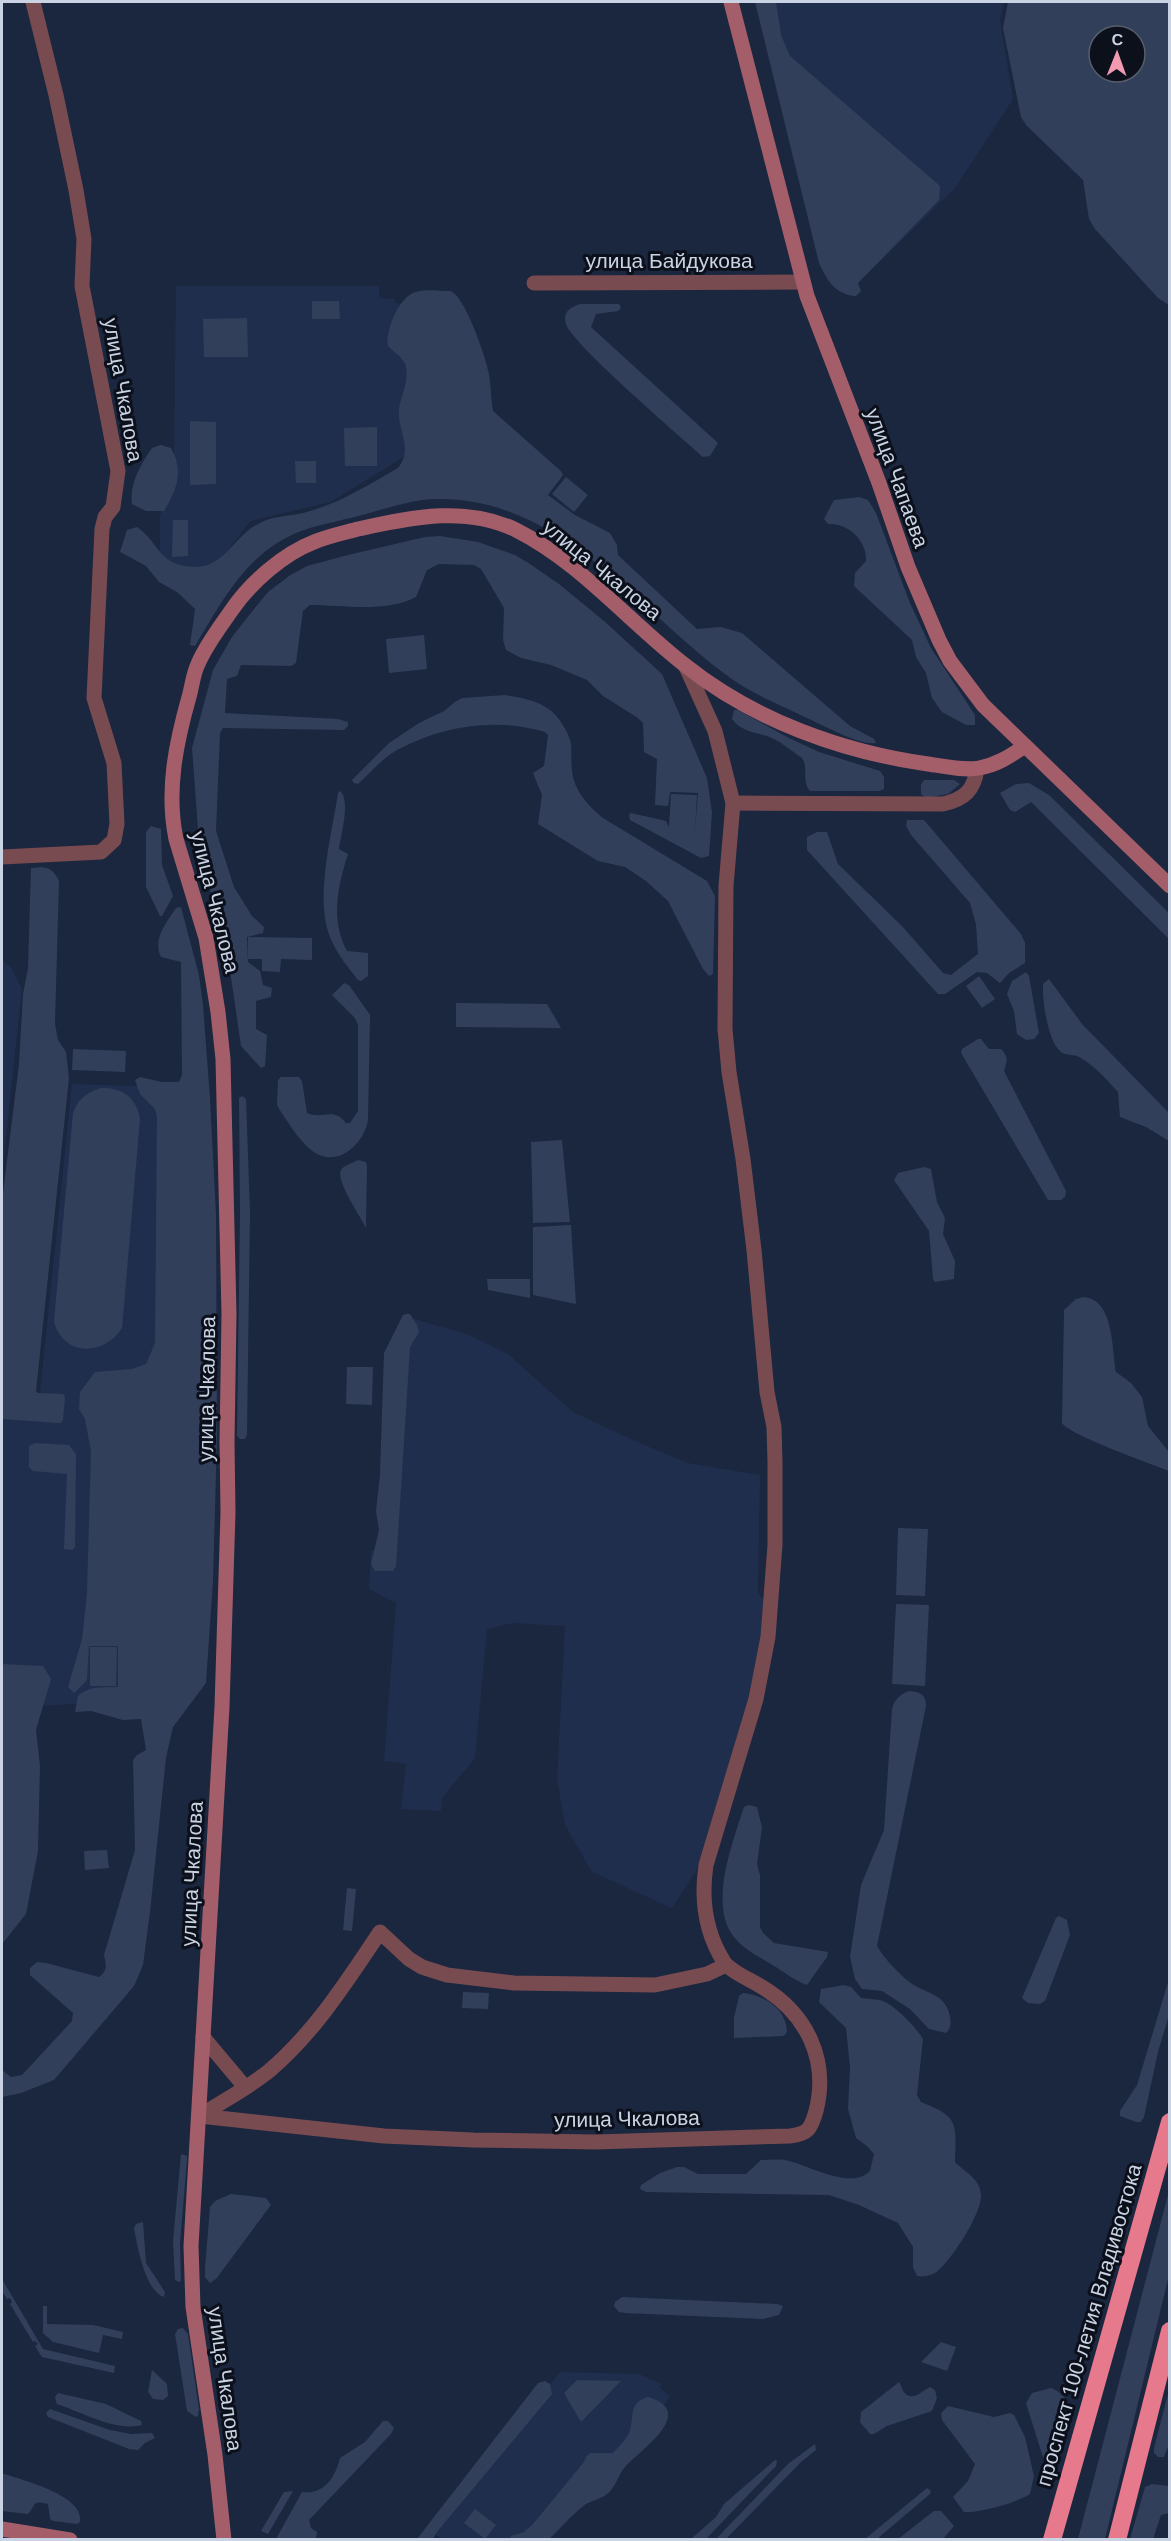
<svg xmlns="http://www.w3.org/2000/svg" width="1171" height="2541" viewBox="0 0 1171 2541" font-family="Arial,sans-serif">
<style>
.built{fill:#202e4d}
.green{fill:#323f5b;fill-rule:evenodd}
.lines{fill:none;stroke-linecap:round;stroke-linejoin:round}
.street{stroke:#784b51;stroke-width:15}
.secondary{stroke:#a45e69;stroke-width:15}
.highway{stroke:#e6798b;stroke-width:18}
.labels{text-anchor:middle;stroke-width:6;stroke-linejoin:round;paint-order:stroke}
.street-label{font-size:21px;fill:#cad3e3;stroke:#0b101b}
</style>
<rect width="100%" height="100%" fill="#1b263f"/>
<g class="built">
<path d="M 760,2 L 1004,2 L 1000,20 L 1013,99 L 955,188 L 858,283 L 830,269 Z"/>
<path d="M 176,286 L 379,286 L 379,298 L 395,299 L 395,303 L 405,304 L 436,437 L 331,502 L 250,521 L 208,577 L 160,573 L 160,517 L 174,454 Z"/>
<path d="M 2,961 L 11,967 L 22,989 L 2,1173 Z"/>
<path d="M 72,1084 L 201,1088 L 196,1697 L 2,1708 L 2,1419 L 37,1421 Z"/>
<path d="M 407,1317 L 467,1334 L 508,1354 L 573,1412 L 635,1441 L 688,1463 L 760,1475 L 758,1593 L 769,1606 L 763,1685 L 696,1871 L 672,1908 L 592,1872 L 565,1825 L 557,1779 L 565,1626 L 513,1623 L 487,1629 L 475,1758 L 442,1798 L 441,1811 L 401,1809 L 406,1764 L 384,1761 L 396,1603 L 369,1589 L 371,1551 L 388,1551 Z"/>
<path d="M 560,2372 L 639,2374 L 662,2384 L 659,2387 L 670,2397 L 544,2539 L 442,2539 L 430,2531 Z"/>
</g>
<g class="green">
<path d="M 755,2 L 776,2 L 781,35 L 790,56 L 940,186 L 939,200 L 858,283 L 861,291 L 856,296 C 835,295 827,280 819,263 Z"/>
<path d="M 1008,2 L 1169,2 L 1169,305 L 1158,298 L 1095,229 L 1089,219 L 1083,180 L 1026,125 L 1021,117 L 1003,28 ZM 1099,36 L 1135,36 L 1135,72 L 1099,72 Z"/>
<path d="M 450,291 C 465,295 486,358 489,374 C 491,386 491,399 493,411 L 561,471 L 563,475 L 548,495 L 575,515 L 610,533 L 617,545 L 618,555 L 697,629 L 721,627 L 742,633 L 850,726 L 874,739 L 876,743 C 860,746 825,726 809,719 C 781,705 749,693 725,674 C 637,608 558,497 437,499 C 414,499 388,508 366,514 C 346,520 324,523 304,530 C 249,549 223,599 195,646 L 190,645 L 195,609 L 177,592 L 159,582 L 146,566 L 120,552 L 127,530 L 137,527 C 160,543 158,566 195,567 C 225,567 234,536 258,524 C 273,515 291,517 307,512 C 340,503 368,485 398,468 C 414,448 397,432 399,409 C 401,395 409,382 406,367 C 405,359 394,352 388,346 C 385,332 398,301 411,294 C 421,288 439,291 450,291 Z"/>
<path d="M 312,301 L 339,301 L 340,319 L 312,319 Z"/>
<path d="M 580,304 L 619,304 L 621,308 L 618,311 L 596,314 L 591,327 L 718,443 L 710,456 L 703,457 C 682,438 570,342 566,324 C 563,312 569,308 580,304 Z"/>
<path d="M 247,318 L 248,357 L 204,357 L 203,319 Z"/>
<path d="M 190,421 L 216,422 L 216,484 L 190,485 Z"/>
<path d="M 377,427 L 377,466 L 345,466 L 344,428 Z"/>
<path d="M 161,445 L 171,448 C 184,472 177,489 164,511 L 146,511 L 132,504 C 129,484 141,464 152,448 Z"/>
<path d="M 295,461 L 316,461 L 316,483 L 296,483 Z"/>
<path d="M 566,477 L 588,495 L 574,512 L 552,494 Z"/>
<path d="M 859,497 L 868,500 L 876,513 L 910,603 L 931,648 L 975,715 L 975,725 L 966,725 L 942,712 L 932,698 L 926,673 L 916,657 L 912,640 L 854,586 L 855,573 L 866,561 C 867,541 849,523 828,524 L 824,519 L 834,500 Z"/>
<path d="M 173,520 L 188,520 L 188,556 L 172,557 Z"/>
<path d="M 440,536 L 478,542 L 515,555 L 530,564 L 559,584 L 604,621 L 662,674 L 707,778 L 712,812 L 709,856 L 701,858 L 630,820 L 629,815 L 631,813 L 666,821 L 669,827 L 671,794 L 697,795 L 695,830 L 698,793 L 671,792 L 670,793 L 668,806 L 655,805 L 657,759 L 644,752 L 643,723 L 638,718 L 603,696 L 587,680 L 551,665 L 521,658 L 506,650 L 503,640 L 504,608 L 481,569 L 474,565 L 439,564 L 427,570 L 416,597 C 386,613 343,605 310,605 L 303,611 L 296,663 L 291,666 L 241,665 L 237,676 L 227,679 L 225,713 L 338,719 L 348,722 L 348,726 L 344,730 L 223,728 L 220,733 L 216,831 L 234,887 L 252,916 L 264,927 L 263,933 L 247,937 L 248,962 L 260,971 L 263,985 L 272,988 L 271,997 L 256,1001 L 256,1029 L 267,1035 L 265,1066 L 261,1068 L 241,1046 L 231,977 L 199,844 L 192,748 L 213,670 L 232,637 L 250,614 L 268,592 L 289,576 L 307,566 L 348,555 L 425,537 Z"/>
<path d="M 424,635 L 427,669 L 389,673 L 386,639 Z"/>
<path d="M 505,695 C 529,699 552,703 564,727 C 567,732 570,738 571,744 C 572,758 570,773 576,786 C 582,799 592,809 603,818 L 707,881 L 715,896 L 713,974 L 709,976 L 703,969 L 668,901 L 646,881 L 625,867 L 598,861 L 538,824 L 542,795 L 533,773 L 544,766 L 548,735 L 545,732 C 496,717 441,726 397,750 C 383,758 370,773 358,784 L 354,783 L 352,780 L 389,743 L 419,723 L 444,711 L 455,702 L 462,698 Z"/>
<path d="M 734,710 L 738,710 L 789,738 L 819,752 L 880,771 L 884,777 L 884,789 L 879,791 L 810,791 C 801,781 809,768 802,758 C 793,752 784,744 774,739 C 760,732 743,734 732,719 Z"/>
<path d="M 924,780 L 954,780 L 960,784 L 948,794 L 926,798 L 921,794 L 921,785 Z"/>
<path d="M 1029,783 L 1049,795 L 1169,913 L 1169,939 L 1031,802 L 1015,812 L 1010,810 L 1000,793 L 1016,784 Z"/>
<path d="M 340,791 C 351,800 341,835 339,849 L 348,854 C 338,886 330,919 347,951 L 368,953 L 368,976 L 361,981 L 358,980 C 345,964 332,947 327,928 C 317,889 332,833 338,793 Z"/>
<path d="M 907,820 L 924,820 L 1021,934 L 1025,943 L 1025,963 L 1009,973 L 1000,983 L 987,973 L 977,972 L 945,994 L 938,994 L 807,850 L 807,837 L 817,832 L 827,832 L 838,864 L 903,927 L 943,973 L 951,975 L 978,954 L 976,924 L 970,903 L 911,835 L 906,826 Z"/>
<path d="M 151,826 L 161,829 L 162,865 L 173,896 L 162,916 L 160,916 L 146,887 L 146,832 Z"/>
<path d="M 41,867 C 51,868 55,872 59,881 L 55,1024 L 58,1040 L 66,1052 L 69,1078 L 36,1391 L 38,1393 L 63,1394 L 65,1397 L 63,1420 L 61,1423 L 57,1423 L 2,1419 L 2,1201 L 19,1064 L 23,994 L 28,968 L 31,868 Z"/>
<path d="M 181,907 L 199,975 L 203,1005 L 210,1098 L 216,1214 L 217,1436 L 213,1581 L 206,1683 L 173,1727 L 166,1758 L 150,1912 L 143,1965 L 134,1986 L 54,2080 L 21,2093 L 2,2097 L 2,2070 L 11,2077 L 22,2075 L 72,2021 L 73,2013 L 30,1975 L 30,1968 L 37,1962 L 46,1963 L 99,1977 C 108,1971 106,1964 104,1955 L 135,1850 L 133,1760 L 137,1755 L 146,1750 L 141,1719 L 123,1720 L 91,1711 L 75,1712 L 78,1696 C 90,1685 103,1688 118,1687 L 118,1646 L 89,1646 L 87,1680 L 74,1693 L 68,1687 L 82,1639 L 87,1594 L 91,1451 L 85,1419 L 79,1409 L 80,1392 L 95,1372 L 132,1369 L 146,1364 L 155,1343 L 157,1117 L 155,1109 L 140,1094 L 135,1080 L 140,1077 L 162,1082 L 179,1082 L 182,1075 L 181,962 L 161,957 C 152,939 167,922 176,908 Z"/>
<path d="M 248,937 L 312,938 L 312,960 L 281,959 L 280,972 L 262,971 L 262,959 L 248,959 Z"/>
<path d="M 1026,972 L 1029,976 L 1039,1033 L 1034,1039 L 1026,1040 L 1017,1034 L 1014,1011 L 1007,994 L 1012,981 Z"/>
<path d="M 979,976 L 995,999 L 982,1008 L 966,986 Z"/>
<path d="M 1049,979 L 1082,1024 L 1169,1113 L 1169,1141 L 1146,1127 L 1120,1117 L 1118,1092 C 1106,1079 1095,1066 1079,1057 C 1074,1054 1066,1056 1061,1052 C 1048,1042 1042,1000 1043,984 Z"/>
<path d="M 344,983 L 349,985 L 370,1015 L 368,1120 C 364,1145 335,1171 310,1149 C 298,1139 288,1122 279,1109 L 277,1104 L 278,1080 L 281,1077 L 299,1077 L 302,1081 L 307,1113 C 323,1120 333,1106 346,1123 L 350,1123 L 358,1111 L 358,1025 L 355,1018 L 332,995 Z"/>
<path d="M 456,1003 L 547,1004 L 561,1028 L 456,1027 Z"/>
<path d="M 978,1039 L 981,1039 L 989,1049 L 1001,1049 C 1009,1057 1007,1062 1004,1071 L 1066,1191 L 1065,1197 L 1061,1200 L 1048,1200 L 961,1053 L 962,1049 Z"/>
<path d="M 73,1049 L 126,1051 L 125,1072 L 72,1070 Z"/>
<path d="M 101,1088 C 122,1087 137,1098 140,1119 L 122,1328 C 104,1356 64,1357 54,1322 L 73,1113 C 78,1099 87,1092 101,1088 Z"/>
<path d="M 242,1096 L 246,1099 L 250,1212 L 247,1434 L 245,1439 L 240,1439 L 237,1436 L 240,1212 L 239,1098 Z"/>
<path d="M 562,1140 L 570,1222 L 533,1223 L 531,1142 Z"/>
<path d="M 358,1160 L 366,1162 L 367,1166 L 366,1228 C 361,1217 335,1180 341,1170 C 344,1165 353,1163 358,1160 Z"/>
<path d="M 924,1167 L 931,1169 L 937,1202 L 945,1218 L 943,1234 L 955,1261 L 954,1279 L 935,1282 L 933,1279 L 929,1231 L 894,1180 L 898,1173 Z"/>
<path d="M 571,1225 L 576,1304 L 533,1295 L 533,1227 Z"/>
<path d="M 487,1279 L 530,1279 L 530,1298 L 488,1290 Z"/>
<path d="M 1084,1297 C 1114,1300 1112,1349 1116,1372 L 1131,1383 L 1142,1397 L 1148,1426 L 1169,1452 L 1169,1471 C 1152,1464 1069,1435 1062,1423 L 1064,1310 L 1076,1299 Z"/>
<path d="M 406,1314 L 410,1314 L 417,1325 L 419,1332 L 410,1347 L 396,1566 L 393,1571 L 375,1571 L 371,1564 L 379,1530 L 376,1511 L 380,1474 L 384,1353 L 403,1315 Z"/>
<path d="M 347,1367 L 373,1367 L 372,1405 L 346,1404 Z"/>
<path d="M 35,1443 L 69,1445 L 76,1454 L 75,1547 L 72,1550 L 64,1549 L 67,1474 L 33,1471 L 29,1467 L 29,1446 Z"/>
<path d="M 898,1528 L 928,1529 L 925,1596 L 896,1595 Z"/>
<path d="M 896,1604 L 929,1605 L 925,1686 L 892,1684 Z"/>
<path d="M 90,1647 L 117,1647 L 116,1686 L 90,1686 Z"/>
<path d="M 2,1664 L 43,1666 L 51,1679 L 36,1730 L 40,1766 L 38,1851 L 26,1914 L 2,1944 Z"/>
<path d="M 909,1691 C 920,1692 926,1694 926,1706 L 877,1946 C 884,1958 898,1973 908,1981 C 924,1994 945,1992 950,2016 C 951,2023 951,2029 946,2033 L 929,2029 L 910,2009 L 882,1991 L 862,1989 L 855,1979 L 850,1957 L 861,1885 L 884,1830 L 892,1709 C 895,1699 899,1695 909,1691 Z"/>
<path d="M 749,1805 L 757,1807 L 762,1827 L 757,1864 L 760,1875 L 760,1927 L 763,1933 L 774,1943 L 828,1952 L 827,1957 L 807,1985 C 795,1981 783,1971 771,1964 C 758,1956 743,1949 734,1937 C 708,1905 733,1841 744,1807 Z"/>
<path d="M 107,1850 L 109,1868 L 85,1870 L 84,1851 Z"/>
<path d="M 347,1888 L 356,1889 L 352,1931 L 343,1930 Z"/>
<path d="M 1059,1916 L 1067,1920 L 1070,1935 L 1045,2001 L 1040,2004 L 1028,2003 L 1022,1998 L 1056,1918 Z"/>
<path d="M 1169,1979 L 1169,2015 L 1158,2052 L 1144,2117 L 1141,2122 L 1136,2122 L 1120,2116 L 1120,2111 L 1137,2085 Z"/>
<path d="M 844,1985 L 851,1987 L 861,1998 C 867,1999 874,1999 880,2000 C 893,2003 917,2028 923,2039 L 917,2095 L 921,2102 C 959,2117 956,2122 955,2162 C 965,2173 979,2177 981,2194 C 983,2212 950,2263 935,2273 C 929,2276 923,2277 917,2276 L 913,2267 L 913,2247 L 898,2223 L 859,2205 L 829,2195 L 646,2192 L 640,2189 L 641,2185 L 660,2173 L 677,2167 L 684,2167 L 698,2174 L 746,2174 L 761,2160 C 769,2160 777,2159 785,2160 C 807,2164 850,2191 870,2171 L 874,2154 L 867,2146 L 856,2138 L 848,2109 L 850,2067 L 846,2028 L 819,2002 L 821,1989 Z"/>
<path d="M 463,1992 L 489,1993 L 488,2009 L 462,2008 Z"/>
<path d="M 743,1993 C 764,1995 786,2008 787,2032 L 784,2036 L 734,2038 L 734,2018 L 739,1996 Z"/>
<path d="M 181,2154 L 187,2156 L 187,2160 L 180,2243 L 181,2281 L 179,2282 L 175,2280 L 173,2241 Z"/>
<path d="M 1169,2191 L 1169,2275 L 1105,2539 L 1078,2539 Z"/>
<path d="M 231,2194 L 266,2198 L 271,2205 L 216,2279 L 210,2283 L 205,2277 L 205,2268 L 210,2207 L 215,2201 Z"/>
<path d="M 143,2222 L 146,2263 L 165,2292 L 164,2297 C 145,2291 137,2245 134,2228 L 136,2224 Z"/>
<path d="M 2,2279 L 43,2349 L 115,2366 L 114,2373 L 42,2357 L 35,2346 L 38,2344 L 35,2341 L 33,2342 L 10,2304 L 12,2302 L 10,2298 L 7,2299 L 2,2291 Z"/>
<path d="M 622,2297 L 777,2304 L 783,2306 L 779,2315 L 763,2319 L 625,2313 L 619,2312 L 614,2306 L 615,2302 Z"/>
<path d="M 43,2306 L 47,2306 L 47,2324 L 93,2325 L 123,2332 L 122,2339 L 103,2335 L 99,2353 L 53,2342 L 43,2333 Z"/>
<path d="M 183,2328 L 188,2334 L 199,2409 L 198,2416 L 196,2417 L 187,2411 L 175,2334 L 178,2329 Z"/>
<path d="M 941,2342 L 956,2347 L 947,2371 L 921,2362 Z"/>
<path d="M 152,2370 L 167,2384 L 168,2396 L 163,2400 L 153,2399 L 148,2392 Z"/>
<path d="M 577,2380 L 621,2381 L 581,2422 L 564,2393 Z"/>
<path d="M 545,2381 L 550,2384 L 552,2394 L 436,2533 L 433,2539 L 417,2539 L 538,2383 Z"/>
<path d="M 899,2382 C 901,2385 902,2388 903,2391 C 912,2403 922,2391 930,2387 L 935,2390 L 937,2398 L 932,2411 L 887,2426 L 874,2434 L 870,2434 L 860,2422 L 861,2412 Z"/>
<path d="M 1051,2388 C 1057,2390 1063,2395 1066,2400 C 1071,2411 1056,2460 1050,2471 L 1046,2467 L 1026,2403 L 1032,2393 Z"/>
<path d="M 1169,2390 L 1169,2444 L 1164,2457 L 1158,2457 L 1154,2453 L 1154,2448 Z"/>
<path d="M 58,2393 L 106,2404 L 141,2421 L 142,2425 C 116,2432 81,2412 57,2404 L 55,2397 Z"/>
<path d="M 648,2397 C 699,2412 639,2451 625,2467 C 618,2475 616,2487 607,2494 C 601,2499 593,2500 586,2504 C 573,2513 561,2528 549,2539 L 510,2539 L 511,2536 L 524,2532 L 533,2524 L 584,2462 L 586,2457 L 590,2453 L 613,2453 C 618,2447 626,2440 629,2433 C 635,2418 627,2403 648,2397 Z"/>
<path d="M 948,2406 L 994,2417 L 1010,2413 L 1014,2415 L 1025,2437 L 1034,2476 L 1030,2494 C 1016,2503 979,2513 964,2512 L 953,2497 L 968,2481 L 975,2464 L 942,2420 L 941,2413 Z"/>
<path d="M 50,2409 L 110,2430 L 131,2434 L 152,2433 L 155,2438 L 145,2443 L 138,2450 L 129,2449 L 48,2417 L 46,2413 Z"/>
<path d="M 383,2421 L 388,2421 L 394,2428 L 391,2434 L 309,2520 L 311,2528 L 317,2532 L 316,2539 L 276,2539 L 302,2492 C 324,2495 335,2478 340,2458 L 365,2442 Z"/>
<path d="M 815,2444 L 816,2450 L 801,2462 L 726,2539 L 716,2539 L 788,2464 Z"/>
<path d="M 775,2460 L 777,2461 L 776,2466 L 706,2539 L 691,2539 L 716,2517 L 724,2504 Z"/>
<path d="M 2,2473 C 21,2480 85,2495 80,2522 L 77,2524 L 53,2521 L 50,2519 L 48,2504 C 31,2500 37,2504 28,2514 L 2,2511 Z"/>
<path d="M 1152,2484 L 1169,2486 L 1169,2513 L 1161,2515 L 1153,2539 L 1130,2539 L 1145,2487 Z"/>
<path d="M 927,2488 L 931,2491 L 930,2494 L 877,2539 L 865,2539 Z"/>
<path d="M 293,2491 L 268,2534 L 261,2531 L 284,2492 Z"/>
<path d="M 475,2509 L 496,2525 L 485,2539 L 464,2523 Z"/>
<path d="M 934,2511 L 941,2511 L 954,2526 L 943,2539 L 898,2539 Z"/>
</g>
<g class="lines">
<g class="street">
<path d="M 534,283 L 803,282"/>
<path d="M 733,803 L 943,804 C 965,799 974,790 977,769"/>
<path d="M 2,857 L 101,852 L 114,840 L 117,824 L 114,763 L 94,698 L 102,529 L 105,517 L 113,507 L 118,471 L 82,286 L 84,239 L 76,190 L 56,95 L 33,2"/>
<path d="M 203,2037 L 245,2087"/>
<path d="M 200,2116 L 384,2136 L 473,2140 L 596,2142 L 790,2136 C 808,2134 811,2129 816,2111 C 829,2060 807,2014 762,1987 C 751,1980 731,1972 724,1962 C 705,1932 701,1898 706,1865 L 756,1699 L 768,1637 L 775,1545 L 775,1462 L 774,1427 L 767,1392 L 754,1250 L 743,1159 L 729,1072 L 725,1029 L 726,886 L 733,803 L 715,731 L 686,667"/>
<path d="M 200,2116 C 223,2101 248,2088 269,2071 C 315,2032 347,1981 380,1932 L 409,1959 L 422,1967 L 447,1975 L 514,1983 L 655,1985 L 707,1974 L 726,1965"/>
</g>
<g class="secondary">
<path d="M 731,2 L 807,296 L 879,483 L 908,567 L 939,640 L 950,661 L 983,705 L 1170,886"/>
<path d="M 2,2529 L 70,2540"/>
<path d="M 224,2540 L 215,2455 L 193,2307 L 191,2246 L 222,1707 L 228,1512 L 227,1442 L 229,1314 L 223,1059 L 218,1012 L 206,938 L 176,839 C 166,791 176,743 189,697 C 192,687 193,674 198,664 C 206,645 220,627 231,611 C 250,583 283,554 314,542 C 328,536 343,533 358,529 C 410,518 465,505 516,530 C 580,562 629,622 686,666 C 754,720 842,752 928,764 C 943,766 963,771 979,768 C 997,765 1010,756 1025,746"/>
</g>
<g class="highway">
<path d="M 1052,2540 L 1170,2122"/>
<path d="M 1117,2540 L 1170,2331"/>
</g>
</g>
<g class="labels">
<g class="street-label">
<text x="669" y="268">улица Байдукова</text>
<text transform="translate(123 390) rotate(80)" y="7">улица Чкалова</text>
<text transform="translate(897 478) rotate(70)" y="7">улица Чапаева</text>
<text transform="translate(602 570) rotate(39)" y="7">улица Чкалова</text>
<text transform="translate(215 902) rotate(76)" y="7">улица Чкалова</text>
<text transform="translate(207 1389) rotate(-89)" y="7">улица Чкалова</text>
<text transform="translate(192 1874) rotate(-87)" y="7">улица Чкалова</text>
<text transform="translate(627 2119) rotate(-1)" y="7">улица Чкалова</text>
<text transform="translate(1089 2325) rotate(-74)" y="7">проспект 100-летия Владивостока</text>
<text transform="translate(225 2379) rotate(82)" y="7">улица Чкалова</text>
</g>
</g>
<rect width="1171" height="2541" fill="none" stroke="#cad3e3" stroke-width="6"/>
<g transform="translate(1117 54) rotate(1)"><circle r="28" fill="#0b101b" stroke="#575e6b" stroke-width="1.5"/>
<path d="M0-4.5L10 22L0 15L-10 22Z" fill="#f19ab1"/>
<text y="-9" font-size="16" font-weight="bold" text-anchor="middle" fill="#cad3e3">С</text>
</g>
</svg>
